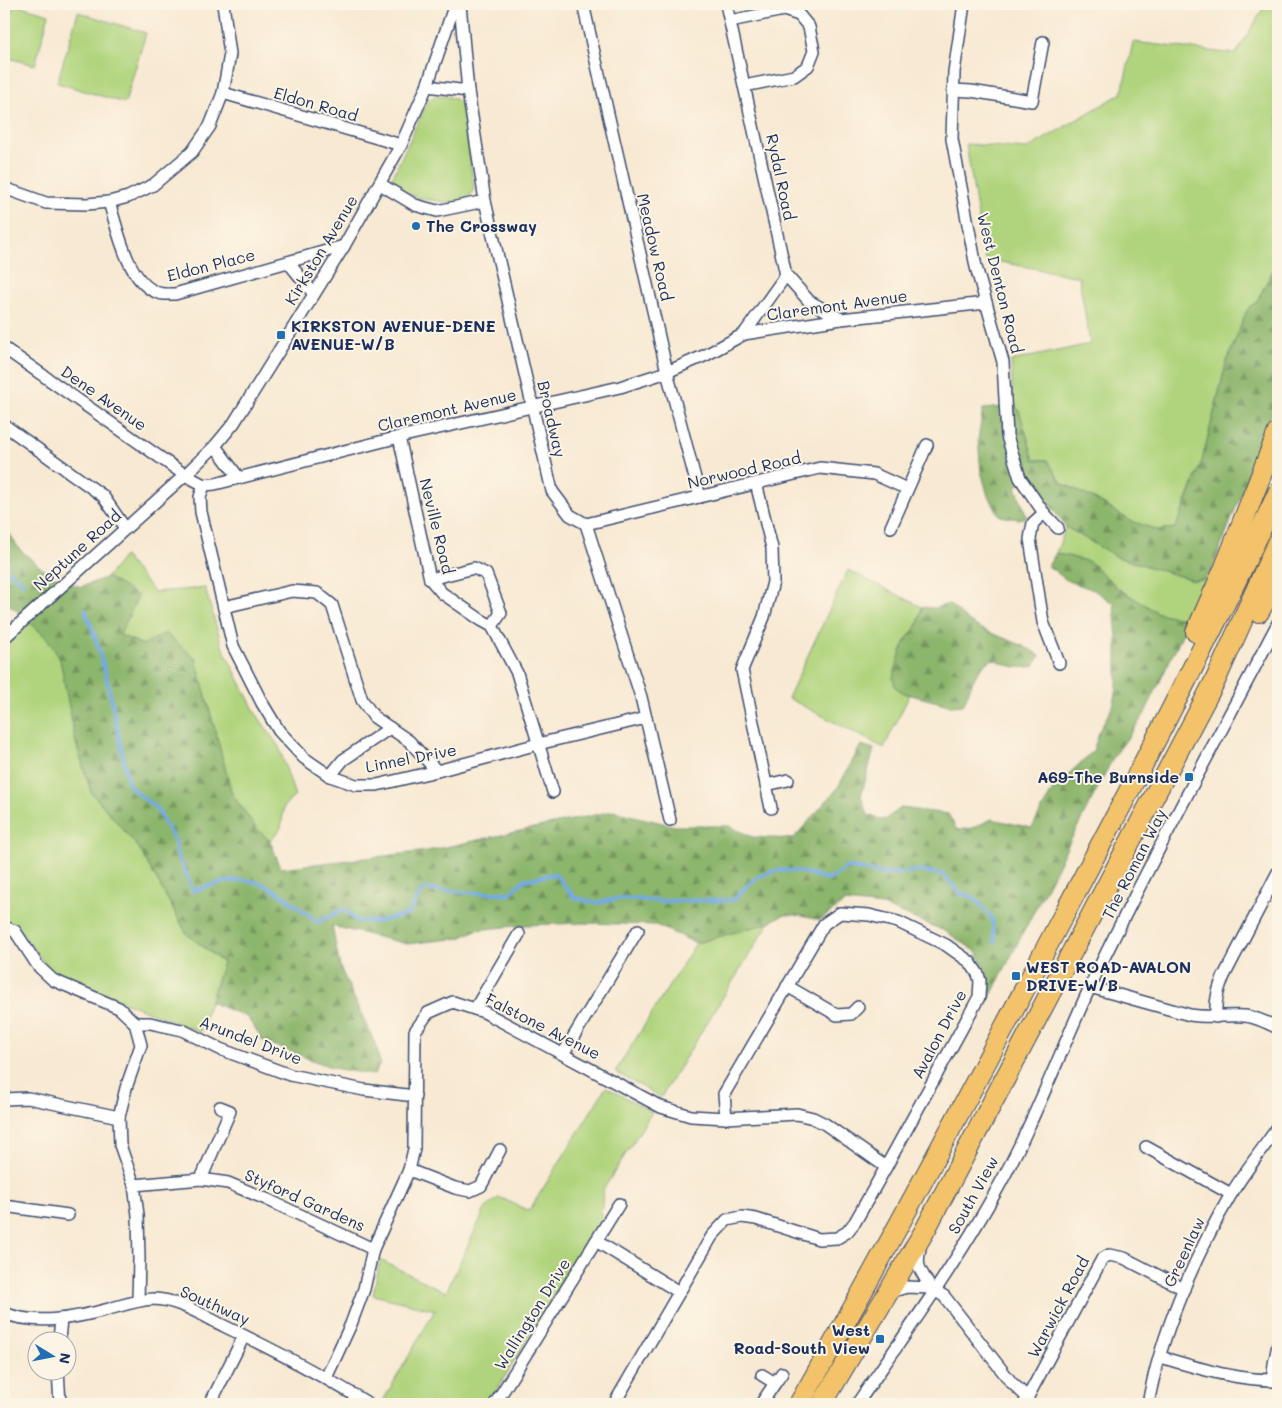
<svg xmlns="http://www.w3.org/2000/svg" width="1282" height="1408" viewBox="0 0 1282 1408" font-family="Mali,sans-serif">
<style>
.green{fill:#b0d47d;stroke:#66826e}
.forest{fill:url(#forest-firs);stroke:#547265}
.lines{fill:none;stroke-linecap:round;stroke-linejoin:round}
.stream{stroke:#75aae3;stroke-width:4}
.minor-casing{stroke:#3c4b6f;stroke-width:14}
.trunk-casing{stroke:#3c4b6f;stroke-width:22}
.minor{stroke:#fff;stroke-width:11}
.trunk{stroke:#f2c36a;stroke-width:20}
.poi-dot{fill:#1f6fb2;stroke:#fcf5e5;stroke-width:2}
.labels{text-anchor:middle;stroke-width:4;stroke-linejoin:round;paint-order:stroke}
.street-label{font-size:16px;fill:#1b2f5e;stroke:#fcf5e5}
.poi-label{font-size:16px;font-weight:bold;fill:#1b2f5e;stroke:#fcf5e5;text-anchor:start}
</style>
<defs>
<pattern id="forest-firs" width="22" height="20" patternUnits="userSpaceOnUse" patternTransform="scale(1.25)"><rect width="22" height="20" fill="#8cb66c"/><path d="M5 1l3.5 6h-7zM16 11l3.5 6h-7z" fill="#72945c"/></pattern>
</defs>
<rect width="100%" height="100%" fill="#fcf5e5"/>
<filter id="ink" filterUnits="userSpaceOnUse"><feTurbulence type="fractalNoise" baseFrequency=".02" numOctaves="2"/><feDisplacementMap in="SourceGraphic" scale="10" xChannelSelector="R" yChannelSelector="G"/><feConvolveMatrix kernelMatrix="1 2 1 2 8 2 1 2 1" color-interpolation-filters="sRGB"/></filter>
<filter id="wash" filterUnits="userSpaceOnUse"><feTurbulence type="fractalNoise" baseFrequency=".0096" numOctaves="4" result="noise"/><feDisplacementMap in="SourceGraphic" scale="20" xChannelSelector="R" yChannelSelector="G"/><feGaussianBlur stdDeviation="1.12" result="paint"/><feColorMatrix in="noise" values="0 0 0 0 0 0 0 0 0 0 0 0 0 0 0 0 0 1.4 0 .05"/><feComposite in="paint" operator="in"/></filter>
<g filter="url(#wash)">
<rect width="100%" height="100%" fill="#f8e9d2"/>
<g class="green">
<path d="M 14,4 L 49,14 L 35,65 L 4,57 L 4,42 Z"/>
<path d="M 1266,4 L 1278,4 L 1278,261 L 1257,301 L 1247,310 L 1226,364 L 1202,461 L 1176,528 L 1157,530 L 1131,521 L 1096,500 L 1062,483 L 1047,460 L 1034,460 L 1019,410 L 1013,406 L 1011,361 L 1090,344 L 1079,277 L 985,259 L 966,144 L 1027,149 L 1122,93 L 1133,42 L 1236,54 Z"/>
<path d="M 78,12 L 146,33 L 125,103 L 57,83 Z"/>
<path d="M 434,96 C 447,96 454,96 463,106 L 474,189 L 468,199 L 450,203 L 419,198 L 401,191 L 392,178 L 427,103 Z"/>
<path d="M 1066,527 L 1117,557 L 1193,580 L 1205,579 L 1189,620 L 1158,613 L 1119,589 L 1090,562 L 1056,553 Z"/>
<path d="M 124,556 L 154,592 L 205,588 L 222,646 L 255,712 L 279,747 L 295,796 L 284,806 L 281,828 L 270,841 L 256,828 L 232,794 L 196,659 L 143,645 L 120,635 L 107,577 Z"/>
<path d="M 848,570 L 922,607 L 918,624 L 907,639 L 904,693 L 910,694 L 884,748 L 788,698 Z"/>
<path d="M 30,622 L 48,638 L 60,659 L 76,743 L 91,792 L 139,848 L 187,934 L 223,963 L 200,1032 L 53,974 L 18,928 L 4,922 L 4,645 Z"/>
<path d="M 769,923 L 661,1097 L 615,1072 L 696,943 Z"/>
<path d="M 606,1087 L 652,1112 L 603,1190 L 601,1219 L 488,1404 L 388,1404 L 383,1401 L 435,1310 L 373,1295 L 380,1260 L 446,1292 L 485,1209 L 499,1197 L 529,1211 Z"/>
</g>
<g class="forest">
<path d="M 1278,261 L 1278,397 L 1212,570 L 1205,579 L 1193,580 L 1117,557 L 1066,527 L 1028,475 L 1016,487 L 1027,517 L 1018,519 L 1000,516 L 988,496 L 981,471 L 978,440 L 983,409 L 1013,406 L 1019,410 L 1034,460 L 1047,460 L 1062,483 L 1096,500 L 1131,521 L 1157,530 L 1175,528 L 1190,494 L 1202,461 L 1226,364 L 1247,310 L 1257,301 Z"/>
<path d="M 4,524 L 19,549 L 51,576 L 81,587 L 107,577 L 138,596 L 120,635 L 143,645 L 165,633 L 196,659 L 232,794 L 256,828 L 270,841 L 281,868 L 427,851 L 613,811 L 675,826 L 729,826 L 752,837 L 793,839 L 837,789 L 861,745 L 874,749 L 861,796 L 868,815 L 884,820 L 901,808 L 948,814 L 957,830 L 972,828 L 992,819 L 1032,828 L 1053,789 L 1093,751 L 1100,729 L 1114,704 L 1117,687 L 1117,638 L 1114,604 L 1094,590 L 1068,581 L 1048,566 L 1056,553 L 1090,562 L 1119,589 L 1158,613 L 1189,620 L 1144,715 L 1113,758 L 987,1003 L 988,976 L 977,952 L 945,931 L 883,906 L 845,902 L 820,920 C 798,916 788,909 769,923 L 696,943 L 656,925 L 584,923 L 525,925 L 476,930 L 460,938 L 407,944 L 332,926 L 340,967 L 377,1048 L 380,1064 L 374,1075 L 333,1068 L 263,1041 L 247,1017 L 210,1002 L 223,962 L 187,934 L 139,848 L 91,792 L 76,743 L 60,659 L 47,638 L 15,609 L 4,602 Z"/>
<path d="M 949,604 C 960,613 967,622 980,628 C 1000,638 1021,642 1040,656 L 1034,666 C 1019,670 1008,666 994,659 C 975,665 971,689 963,705 L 952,706 L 904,693 L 895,687 L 893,678 L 901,651 L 907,639 L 918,624 L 922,607 L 934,608 Z"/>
</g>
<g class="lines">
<g class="stream">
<path d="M 4,567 L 23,583"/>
<path d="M 85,610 C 108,666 116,727 129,786 L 156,808 L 176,843 L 175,849 L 193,891 C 210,885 232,878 251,881 C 275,885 298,908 317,922 L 344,909 L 357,921 L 376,922 L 408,914 L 423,889 L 475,893 L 510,893 L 524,880 L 555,874 L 575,898 L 597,903 L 621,898 L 661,901 L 734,900 C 741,892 751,880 760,876 C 783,865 806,872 829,880 L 847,867 L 884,874 L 915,871 L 943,874 L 961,894 L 974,897 L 992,918 L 995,942"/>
</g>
</g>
</g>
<g filter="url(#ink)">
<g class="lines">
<defs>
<g id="minor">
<path d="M 460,4 L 468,91 L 485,201 L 552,491 L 570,515 L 586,524 L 641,697 L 670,820"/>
<path d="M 583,4 L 667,372 L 700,497"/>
<path d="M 726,4 L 786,275 L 809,301 L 841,319"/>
<path d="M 964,4 L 954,72 L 952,139 L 976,267 L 1003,362 L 1007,436 L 1020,478 L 1044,513 L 1058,528"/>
<path d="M 730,21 L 784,10 L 799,15 L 809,27 L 814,51 L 808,66 L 794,76 L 744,86"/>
<path d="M 427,86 L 468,91"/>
<path d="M 953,90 L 971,91 L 1032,101 L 1043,42"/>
<path d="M 223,93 L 401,145"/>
<path d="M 380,184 L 415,205 L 437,211 L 485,201"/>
<path d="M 4,188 L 46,203 L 87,204 L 109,202 L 128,197 L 153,185 L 192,152 L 210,126 L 223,93 L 230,54 L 223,4"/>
<path d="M 109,202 C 118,230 127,280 156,292 C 161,295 169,294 175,294 L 344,246"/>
<path d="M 288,262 L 314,294"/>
<path d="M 744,334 L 786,275"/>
<path d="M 4,348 L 185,475 L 204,485"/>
<path d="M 4,425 L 103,496 L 125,528"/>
<path d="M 399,437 L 430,579 L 442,593 L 481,620 L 492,626 L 517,673 L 553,792"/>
<path d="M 215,446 L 239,478"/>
<path d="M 756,483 L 772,548 L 773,582 L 764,617 L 742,670 L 771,808"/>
<path d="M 1044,513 L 1033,523 L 1030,539 L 1043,622 L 1059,663"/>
<path d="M 586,524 L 820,468 L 874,474 L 907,489"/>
<path d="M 891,527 L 927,445"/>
<path d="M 430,579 L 474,568 L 486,574 L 501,613 L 492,626"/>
<path d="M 224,607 L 292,591 L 317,593 L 332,605 L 362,700 L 374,717 L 409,741 L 437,771"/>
<path d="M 4,638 L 185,475 L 215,446 L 234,423 L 344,246 L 401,145 L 427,86 L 455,4"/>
<path d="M 646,718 L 538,744 L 437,771 L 377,785 L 356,785 L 330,776 L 304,758 L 279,731 L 262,703 L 233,646 L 201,512 L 200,497 L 204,485 L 215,484 L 399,437 L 620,387 L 667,372 L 706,355 L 744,334 L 841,319 L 986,303"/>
<path d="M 330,776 L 343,760 L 390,728"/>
<path d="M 766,785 L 788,780"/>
<path d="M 4,927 L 15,931 L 38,966 L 53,980 L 119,1008 L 135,1023"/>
<path d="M 787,986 L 837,1015 L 851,1014 L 858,1007"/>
<path d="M 1090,987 L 1190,1015 C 1208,1018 1226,1015 1245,1016 C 1256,1017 1268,1023 1278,1028"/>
<path d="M 475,1009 L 519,934"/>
<path d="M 1216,1017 C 1215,1002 1217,990 1224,976 L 1278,872"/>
<path d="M 135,1023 L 150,1023 L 182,1030 L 220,1049 L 290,1075 L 364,1090 L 415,1096"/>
<path d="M 135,1023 L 141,1045 L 126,1088 L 119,1117 L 120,1145 L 134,1185 L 138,1215 L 139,1259 L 138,1301"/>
<path d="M 563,1054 L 638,930"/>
<path d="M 4,1099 L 28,1098 L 119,1117"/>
<path d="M 1146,1147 L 1231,1194"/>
<path d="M 409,1170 L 455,1188 L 470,1191 L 481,1186 L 500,1150"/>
<path d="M 201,1179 L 230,1111 L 220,1107"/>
<path d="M 134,1185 L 201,1179 L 228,1183 L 266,1199 L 373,1249"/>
<path d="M 4,1206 L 68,1215"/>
<path d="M 596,1241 L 679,1292"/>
<path d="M 920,1248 C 915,1271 922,1269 930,1288"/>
<path d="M 890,1292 L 907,1287 L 930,1288 L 944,1296 L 1011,1382 L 1028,1398"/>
<path d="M 4,1313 C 36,1326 76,1318 109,1309 C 123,1305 138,1300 153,1299 C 177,1299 204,1316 224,1326 C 274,1350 322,1375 369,1404"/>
<path d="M 59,1340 L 61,1319"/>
<path d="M 1160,1357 C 1199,1368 1237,1381 1278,1380"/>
<path d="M 58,1370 L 60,1404"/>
<path d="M 762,1375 L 775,1383 L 782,1373"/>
<path d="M 326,1378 L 351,1324 L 364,1289 L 373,1249 L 409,1170 L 414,1149 L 415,1031 L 428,1013 L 453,1002 L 484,1012 L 661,1107 L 691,1116 L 726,1118 L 797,1114 L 813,1118 L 825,1124 L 886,1167"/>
<path d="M 1272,1381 L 1274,1364 L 1278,1345"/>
<path d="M 210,1404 L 244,1336"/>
<path d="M 495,1404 L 619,1204"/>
<path d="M 614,1404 L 712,1236 L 727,1220 L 742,1217 L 756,1219 L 819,1239 L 837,1238 L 847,1232 L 855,1222 L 886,1167 L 979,997 L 980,981 L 978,974 L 970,962 L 946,945 L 898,922 L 869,915 L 840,913 L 824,924 L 724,1094 L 726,1118"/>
<path d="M 761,1404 L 775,1383"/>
<path d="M 857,1404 C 904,1336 953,1268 994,1195 C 1034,1124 1062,1046 1097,972 C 1154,854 1217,739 1278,623"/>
<path d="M 1024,1404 L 1102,1259 L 1109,1255 L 1124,1258 L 1184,1289"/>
<path d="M 1148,1404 C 1161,1333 1194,1258 1230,1196 C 1244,1172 1262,1150 1278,1127"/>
</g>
<g id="trunk">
<path d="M 1259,612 L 1278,577"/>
<path d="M 1196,632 L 1225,567 L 1278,432"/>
<path d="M 799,1404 C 888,1249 972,1090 1055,931 C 1132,786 1209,641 1278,493"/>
<path d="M 822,1404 L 924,1232 L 1216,679 L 1278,541"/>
</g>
</defs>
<use href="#minor" class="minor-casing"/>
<use href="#trunk" class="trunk-casing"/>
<use href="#minor" class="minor"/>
<use href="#trunk" class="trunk"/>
</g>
</g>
<g class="poi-dot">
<circle cx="416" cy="226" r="5"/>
<rect x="276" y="330" width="10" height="10" rx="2.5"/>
<rect x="1184" y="772" width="10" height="10" rx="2.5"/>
<rect x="1011" y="971" width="10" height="10" rx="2.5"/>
<rect x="875" y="1334" width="10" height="10" rx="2.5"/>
</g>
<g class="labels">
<g class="street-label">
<text transform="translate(316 104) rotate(16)" y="6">Eldon Road</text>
<text transform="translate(781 177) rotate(78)" y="6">Rydal Road</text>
<text transform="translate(655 247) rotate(77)" y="6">Meadow Road</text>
<text transform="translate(321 250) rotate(-59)" y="6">Kirkston Avenue</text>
<text transform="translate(211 265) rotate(-14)" y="6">Eldon Place</text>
<text transform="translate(1000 283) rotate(76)" y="6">West Denton Road</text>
<text transform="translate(837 305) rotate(-8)" y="6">Claremont Avenue</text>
<text transform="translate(104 398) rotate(35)" y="6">Dene Avenue</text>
<text transform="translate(447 410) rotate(-13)" y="6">Claremont Avenue</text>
<text transform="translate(552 419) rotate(77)" y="6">Broadway</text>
<text transform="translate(744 470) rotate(-13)" y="6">Norwood Road</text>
<text transform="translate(437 526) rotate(76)" y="6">Neville Road</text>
<text transform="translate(77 550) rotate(-42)" y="6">Neptune Road</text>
<text transform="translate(411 758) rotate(-11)" y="6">Linnel Drive</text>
<text transform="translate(1134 864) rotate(-63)" y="6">The Roman Way</text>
<text transform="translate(543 1026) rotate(27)" y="6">Falstone Avenue</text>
<text transform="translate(939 1034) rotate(-62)" y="6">Avalon Drive</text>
<text transform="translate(251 1040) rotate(21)" y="6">Arundel Drive</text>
<text transform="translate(973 1195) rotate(-61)" y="6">South View</text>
<text transform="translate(305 1200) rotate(24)" y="6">Styford Gardens</text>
<text transform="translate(1184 1252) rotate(-65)" y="6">Greenlaw</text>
<text transform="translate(215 1305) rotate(24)" y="6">Southway</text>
<text transform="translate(1058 1307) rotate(-62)" y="6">Warwick Road</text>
<text transform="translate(532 1314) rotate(-58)" y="6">Wallington Drive</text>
</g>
<g class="poi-label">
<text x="426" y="232">The Crossway</text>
<text x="291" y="332">KIRKSTON AVENUE-DENE<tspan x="291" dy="18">AVENUE-W/B</tspan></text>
<text x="1179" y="783" text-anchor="end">A69-The Burnside</text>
<text x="1026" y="973">WEST ROAD-AVALON<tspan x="1026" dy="18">DRIVE-W/B</tspan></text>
<text x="870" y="1336" text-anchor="end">West<tspan x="870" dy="18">Road-South View</tspan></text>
</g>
</g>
<rect width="1282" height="1408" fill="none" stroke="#fcf5e5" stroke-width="20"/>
<g transform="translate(52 1356) rotate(100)"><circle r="24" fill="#fcf5e5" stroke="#a2a6af"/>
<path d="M0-4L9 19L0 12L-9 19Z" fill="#1f6fb2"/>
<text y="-8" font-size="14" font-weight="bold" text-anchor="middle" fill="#1b2f5e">N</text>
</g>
</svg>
